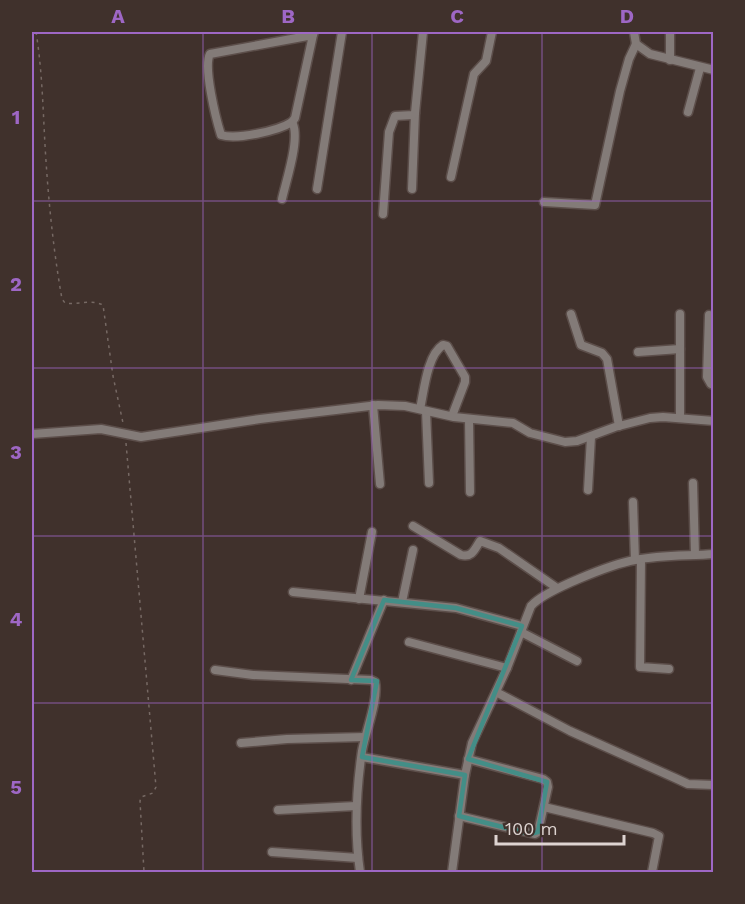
<svg xmlns="http://www.w3.org/2000/svg" width="745" height="904" viewBox="0 0 745 904" font-family="'Work Sans',sans-serif">
<style>
.lines{fill:none;stroke-linecap:round;stroke-linejoin:round}
.minor-casing{stroke:#5c4e4a;stroke-width:11}
.path{stroke:#766964;stroke-width:1.5;stroke-dasharray:3 4.5;stroke-linecap:butt}
.minor{stroke:#837b78;stroke-width:8}
.marked{fill:none;stroke:#438e87;stroke-width:4.5;stroke-linejoin:round}
.grid{fill:none;stroke:#9e67c5;stroke-width:1.5;stroke-opacity:0.55}
.neatline{fill:none;stroke:#9e67c5;stroke-width:2}
.grid-label{font-size:20px;text-anchor:middle;font-weight:bold;fill:#9e67c5}
</style>
<rect width="100%" height="100%" fill="#40312c"/>
<g class="lines">
<defs>
<g id="minor">
<path d="M 634,32 L 636,44 L 650,54 L 714,70"/>
<path d="M 313,35 L 210,54 C 203,67 216,119 221,135 C 236,140 278,131 292,122 L 295,118 L 313,35 L 314,32"/>
<path d="M 670,60 L 670,32"/>
<path d="M 688,112 L 700,68"/>
<path d="M 451,177 L 474,74 L 486,61 L 492,32"/>
<path d="M 317,189 L 342,32"/>
<path d="M 412,189 L 415,113"/>
<path d="M 282,199 C 286,181 301,137 292,122"/>
<path d="M 544,202 L 595,205 L 620,91 L 629,59 L 636,44"/>
<path d="M 383,214 L 389,132 L 395,116 L 413,115 L 415,113 L 423,32"/>
<path d="M 571,314 L 581,345 L 602,353 L 607,359 L 619,426"/>
<path d="M 680,314 L 680,418"/>
<path d="M 709,315 L 707,377 L 711,384 L 714,385"/>
<path d="M 638,352 L 680,349"/>
<path d="M 373,405 L 380,484"/>
<path d="M 420,409 C 424,391 427,355 443,345 L 447,346 L 465,377 L 465,382 L 452,416"/>
<path d="M 426,411 L 429,483"/>
<path d="M 469,419 L 470,492"/>
<path d="M 32,434 L 101,429 L 141,437 L 260,419 L 378,405 L 405,406 L 454,417 L 513,423 L 530,433 L 565,442 L 577,441 L 615,427 L 650,418 L 663,417 L 714,421"/>
<path d="M 693,483 L 695,554"/>
<path d="M 588,490 L 591,437"/>
<path d="M 633,502 L 635,560"/>
<path d="M 413,526 L 461,555 C 472,558 475,549 480,541 L 499,548 L 557,588"/>
<path d="M 641,559 L 640,667 L 669,669"/>
<path d="M 293,592 L 456,608 L 522,626"/>
<path d="M 359,599 L 372,532"/>
<path d="M 402,602 L 413,550"/>
<path d="M 521,632 L 577,661"/>
<path d="M 409,642 L 507,668"/>
<path d="M 215,670 L 253,675 L 371,680 L 375,682 C 379,699 365,733 362,751 C 356,792 354,831 360,872"/>
<path d="M 351,680 L 384,600"/>
<path d="M 496,692 L 570,731 L 675,778 L 688,784 L 714,785"/>
<path d="M 241,743 L 287,739 L 365,737"/>
<path d="M 362,757 L 465,775"/>
<path d="M 544,807 L 653,833 L 659,836 L 652,872"/>
<path d="M 278,810 L 356,806"/>
<path d="M 459,816 L 535,834 L 538,832 L 548,787 L 547,782 L 543,779 L 468,759"/>
<path d="M 272,852 L 358,858"/>
<path d="M 452,872 L 465,775 L 472,743 L 507,668 L 531,606 C 545,590 612,564 635,560 C 661,555 688,556 714,554"/>
</g>
</defs>
<use href="#minor" class="minor-casing"/>
<g class="path">
<path d="M 36,32 C 43,75 43,118 46,161 C 49,207 54,254 62,299 L 65,303 C 77,305 91,299 103,305 L 113,376 L 123,423"/>
<path d="M 126,443 L 156,787 L 153,793 L 141,797 L 140,801 L 144,872"/>
</g>
<use href="#minor" class="minor"/>
</g>
<path class="marked" d="M 384,600 L 456,608 L 522,626 L 468,759 L 547,782 L 538,832 L 530,834 L 459,816 L 465,775 L 362,757 L 377,681 L 351,680 Z"/>
<path class="grid" d="M 203,32 L 203,872M 372,32 L 372,872M 542,32 L 542,872M 32,201 L 714,201M 32,368 L 714,368M 32,536 L 714,536M 32,703 L 714,703"/>
<rect width="745" height="904" fill="none" stroke="#40312c" stroke-width="66"/>
<path d="M496 835v9h128v-9" fill="none" stroke="#ded4d1" stroke-width="3"/>
<text x="505" y="835" font-size="18" fill="#ded4d1" stroke="#40312c" stroke-width="4.5" paint-order="stroke">100 m</text>
<rect x="33" y="33" width="679" height="838" class="neatline"/>
<g class="grid-label">
<text x="118" y="23">A</text>
<text x="288" y="23">B</text>
<text x="457" y="23">C</text>
<text x="627" y="23">D</text>
<text x="16" y="124">1</text>
<text x="16" y="291">2</text>
<text x="16" y="459">3</text>
<text x="16" y="626">4</text>
<text x="16" y="794">5</text>
</g>
</svg>
